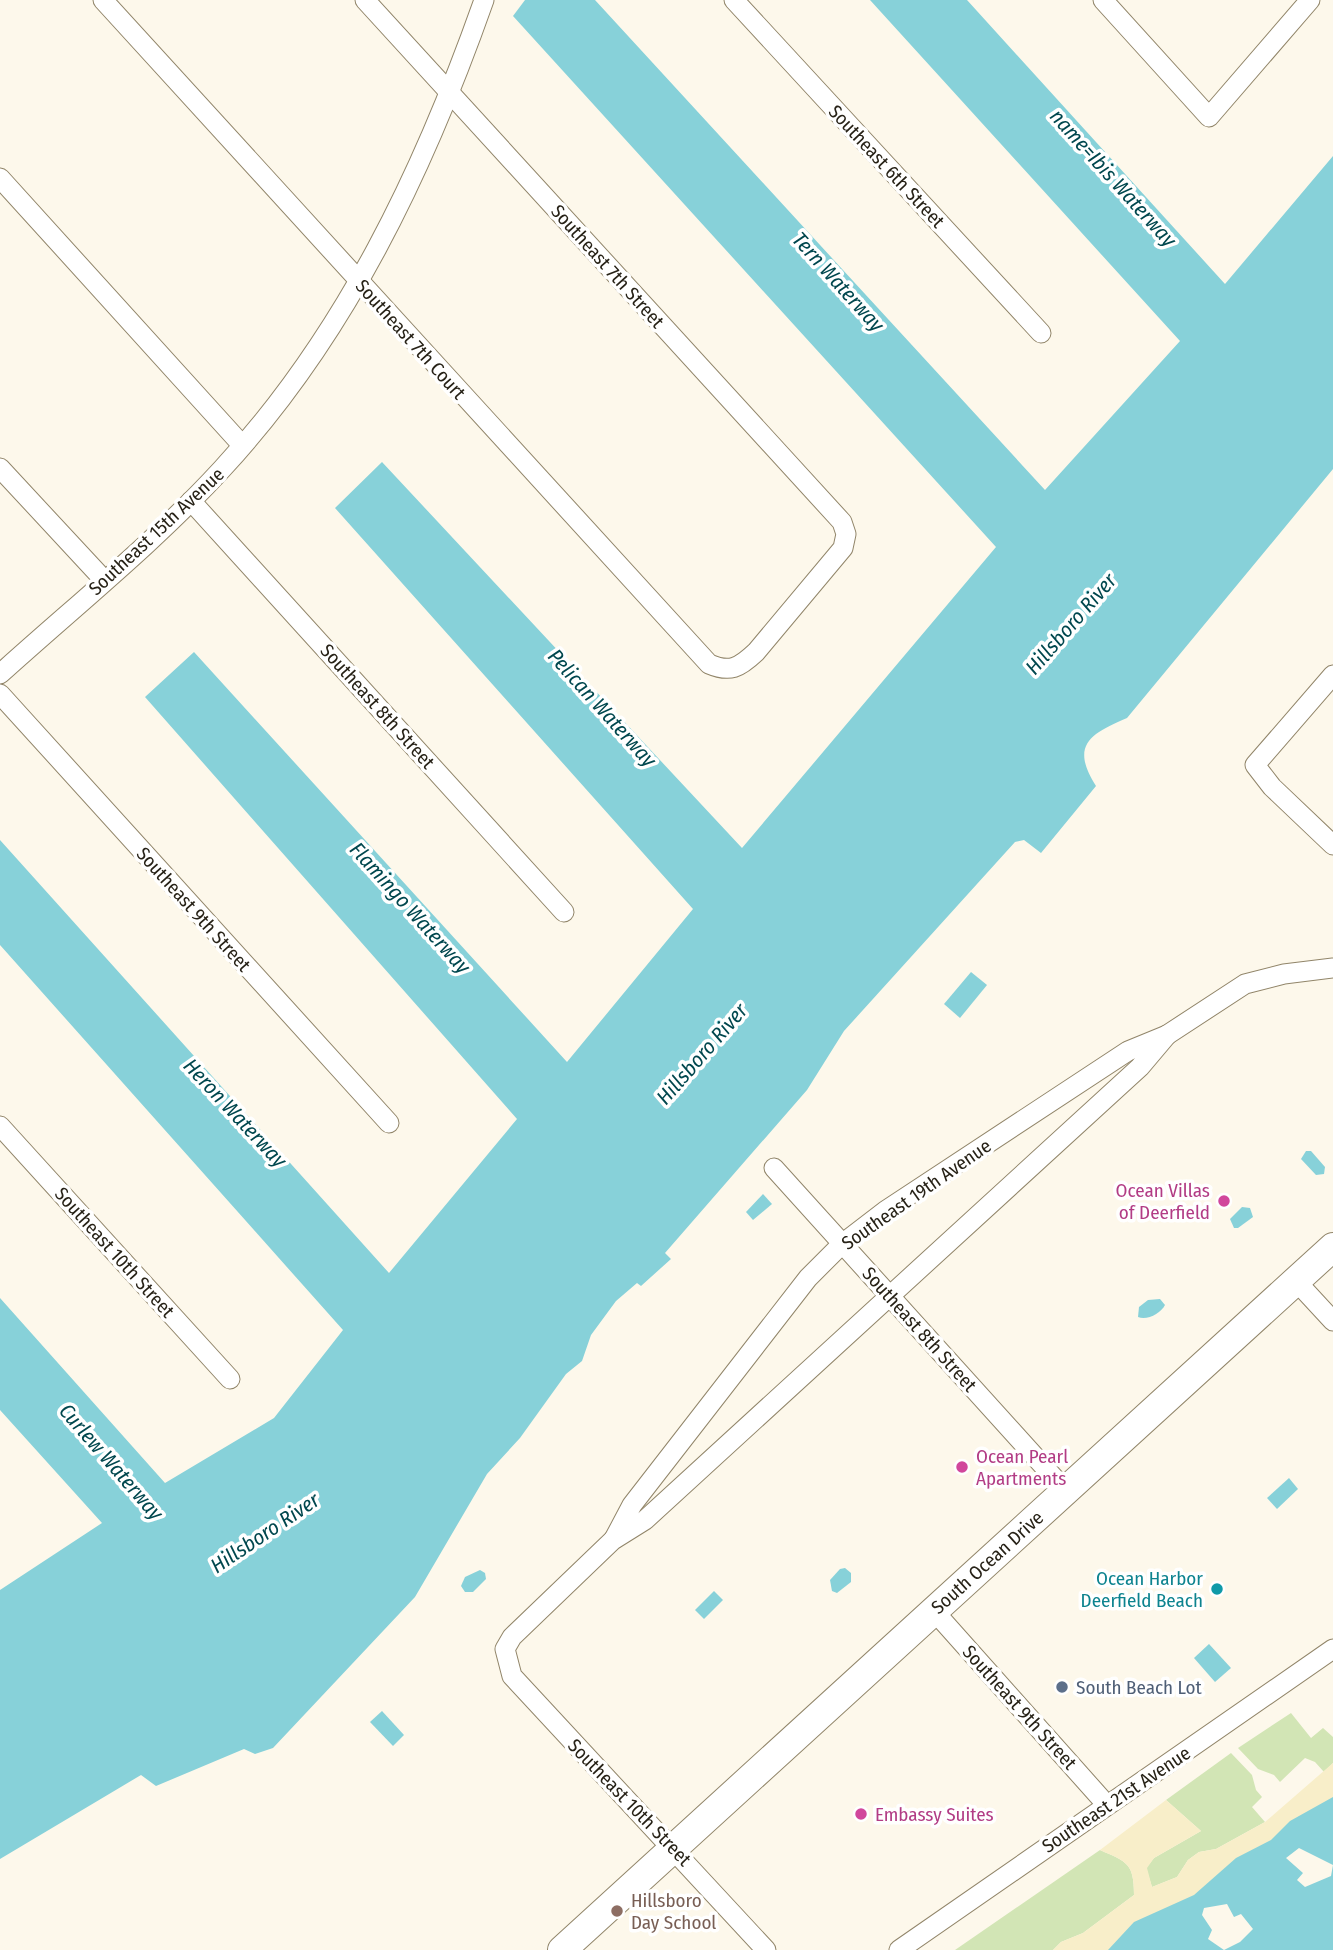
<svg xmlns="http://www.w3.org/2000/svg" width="1333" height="1950" viewBox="0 0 1333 1950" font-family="'Fira Sans Condensed',sans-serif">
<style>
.green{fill:#d2e5b5}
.sand{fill:#f8eec9}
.water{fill:#87d1d9}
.pier{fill:#fdf8eb}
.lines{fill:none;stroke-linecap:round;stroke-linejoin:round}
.street-casing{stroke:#918569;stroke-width:21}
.secondary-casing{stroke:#918569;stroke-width:30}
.street{stroke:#fff;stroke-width:19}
.secondary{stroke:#fff;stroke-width:28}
.hotel-dot{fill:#d1479c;stroke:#fff;stroke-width:2.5}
.culture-dot{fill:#0f9aa8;stroke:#fff;stroke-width:2.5}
.service-dot{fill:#5c6f8a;stroke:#fff;stroke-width:2.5}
.education-dot{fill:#8d6e63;stroke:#fff;stroke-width:2.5}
.labels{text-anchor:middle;stroke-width:7;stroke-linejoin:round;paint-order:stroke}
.street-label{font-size:19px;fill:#272217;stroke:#fff}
.hotel-label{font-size:19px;fill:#b23c85;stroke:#fff;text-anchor:start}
.culture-label{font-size:19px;fill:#0d838f;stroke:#fff;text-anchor:end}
.service-label{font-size:19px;fill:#4e5e75;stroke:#fff;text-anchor:start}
.education-label{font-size:19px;fill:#785e54;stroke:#fff;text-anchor:start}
.water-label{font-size:21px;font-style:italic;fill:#00474e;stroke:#fff}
</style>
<rect width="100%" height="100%" fill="#fdf8eb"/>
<g class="green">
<path d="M 1291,1713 L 1311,1738 L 1323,1728 L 1333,1737 L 1333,1763 L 1324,1772 L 1315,1762 L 1305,1758 L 1280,1782 L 1274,1775 L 1258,1769 L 1238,1748 Z"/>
<path d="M 1231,1753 L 1252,1775 L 1256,1790 L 1262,1797 L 1252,1807 L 1265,1822 L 1216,1849 L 1199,1852 L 1188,1860 L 1177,1877 L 1152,1887 L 1146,1868 L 1154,1858 L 1201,1831 L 1166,1800 Z"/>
<path d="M 1100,1850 C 1127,1862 1134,1863 1134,1895 L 1083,1933 L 1061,1942 L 1053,1950 L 955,1950 Z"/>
</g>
<path class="sand" d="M 1333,1763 L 1333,1950 L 1053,1950 L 1061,1942 L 1083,1933 L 1134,1895 C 1134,1863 1127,1862 1100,1850 L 1166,1800 L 1201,1831 L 1154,1858 L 1147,1868 L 1152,1887 L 1177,1877 L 1188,1860 L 1199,1852 L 1216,1849 L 1265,1822 Z"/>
<g class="water">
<path d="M 525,0 L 595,0 L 1045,490 L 1180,341 L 870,0 L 967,0 L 1225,284 L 1333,156 L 1333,469 L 1127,718 C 1090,734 1070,745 1096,786 L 1041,853 L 1024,840 L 1015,842 L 844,1031 L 807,1090 L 665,1253 L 671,1259 L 641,1286 L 637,1283 L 616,1301 L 591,1335 L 582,1361 L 566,1374 L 520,1438 L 487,1474 L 415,1597 L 273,1748 L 255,1754 L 244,1749 L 156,1786 L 141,1775 L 0,1859 L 0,1590 L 102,1523 L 0,1410 L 0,1298 L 165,1483 L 274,1418 L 343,1330 L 0,945 L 0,840 L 389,1273 L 517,1119 L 145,697 L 194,652 L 567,1062 L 693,909 L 335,508 L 382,462 L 742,848 L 996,547 L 513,16 Z"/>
<path d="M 971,972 L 987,985 L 960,1018 L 944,1004 Z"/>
<path d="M 1306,1151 L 1311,1151 L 1325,1167 L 1324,1174 L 1316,1175 L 1301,1159 Z"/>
<path d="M 763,1194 L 772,1204 L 753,1220 L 746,1212 Z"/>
<path d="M 1242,1207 L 1250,1208 L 1253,1217 L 1238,1228 L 1234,1228 L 1230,1219 Z"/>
<path d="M 1160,1299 L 1165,1305 C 1161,1313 1147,1321 1138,1317 L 1139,1307 L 1148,1300 Z"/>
<path d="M 1289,1478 L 1298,1489 L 1277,1509 L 1267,1498 Z"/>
<path d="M 845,1568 L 851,1573 L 851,1582 L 837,1593 L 832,1591 L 830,1580 L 840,1569 Z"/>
<path d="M 480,1570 L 485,1573 L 486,1579 L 473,1592 L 465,1592 L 461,1586 L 465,1577 Z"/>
<path d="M 714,1591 L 723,1600 L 704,1619 L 695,1610 Z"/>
<path d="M 1209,1644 L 1231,1668 L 1215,1682 L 1194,1658 Z"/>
<path d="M 382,1711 L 404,1735 L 393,1746 L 370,1722 Z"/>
<path d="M 1333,1797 L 1333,1950 L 1108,1950 L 1134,1922 L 1194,1895 L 1236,1858 L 1271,1840 L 1290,1821 Z"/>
</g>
<g class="pier">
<path d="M 1299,1848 L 1333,1865 L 1331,1876 L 1305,1887 L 1297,1880 L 1303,1873 L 1286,1858 Z"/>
<path d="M 1227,1904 L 1234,1917 L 1241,1914 L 1253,1929 L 1240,1942 L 1224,1950 L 1208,1939 L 1212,1930 L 1202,1915 L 1204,1908 Z"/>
</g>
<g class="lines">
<defs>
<g id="street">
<path d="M 103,0 L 709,664 C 730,673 739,668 756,652 L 843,548 L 846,534 L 842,522 L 365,0"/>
<path d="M 734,0 L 1041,333"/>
<path d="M 1103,0 L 1209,117 L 1310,0"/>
<path d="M 0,178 L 242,445"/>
<path d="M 0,468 L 104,580"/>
<path d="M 191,501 L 564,912"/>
<path d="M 0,674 C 74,607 154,543 222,469 C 346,335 424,170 484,0"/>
<path d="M 1333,675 L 1255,765 L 1272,787 L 1333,845"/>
<path d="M 0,694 L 389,1123"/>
<path d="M 0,1126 L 230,1379"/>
<path d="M 774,1168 L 1066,1491"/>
<path d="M 1296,1281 L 1333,1321"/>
<path d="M 614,1539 L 632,1505 L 808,1278 L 842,1244 L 885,1211 L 1128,1051 L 1167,1035 L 1245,984 L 1284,974 L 1333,968"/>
<path d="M 934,1611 L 1106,1804"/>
<path d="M 766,1950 L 512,1676 L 505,1649 L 512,1637 L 613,1540 L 645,1520 L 1140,1067 L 1167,1035"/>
<path d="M 899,1950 L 1333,1649"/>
</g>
<path id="secondary" d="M 562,1950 L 1333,1247"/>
</defs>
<use href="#street" class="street-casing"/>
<use href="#secondary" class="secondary-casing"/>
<use href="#street" class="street"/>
<use href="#secondary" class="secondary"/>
</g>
<g class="hotel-dot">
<circle cx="1224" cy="1201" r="7"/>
<circle cx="962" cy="1467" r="7"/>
<circle cx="861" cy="1814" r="7"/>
</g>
<circle class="culture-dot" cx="1217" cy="1589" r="7"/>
<circle class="service-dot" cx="1062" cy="1687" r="7"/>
<circle class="education-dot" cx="617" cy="1911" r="7"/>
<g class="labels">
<g class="street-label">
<text transform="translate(887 166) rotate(47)" y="7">Southeast 6th Street</text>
<text transform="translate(608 266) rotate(48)" y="7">Southeast 7th Street</text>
<text transform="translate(411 339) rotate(48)" y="7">Southeast 7th Court</text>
<text transform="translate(156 531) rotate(-43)" y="7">Southeast 15th Avenue</text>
<text transform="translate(378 706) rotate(48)" y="7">Southeast 8th Street</text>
<text transform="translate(194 909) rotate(48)" y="7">Southeast 9th Street</text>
<text transform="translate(916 1194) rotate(-35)" y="7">Southeast 19th Avenue</text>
<text transform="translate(115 1252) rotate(48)" y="7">Southeast 10th Street</text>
<text transform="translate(920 1329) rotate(48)" y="7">Southeast 8th Street</text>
<text transform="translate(987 1562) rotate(-42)" y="7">South Ocean Drive</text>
<text transform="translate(1020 1707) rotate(48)" y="7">Southeast 9th Street</text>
<text transform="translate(1116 1799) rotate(-34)" y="7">Southeast 21st Avenue</text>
<text transform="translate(630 1802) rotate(46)" y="7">Southeast 10th Street</text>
</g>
<g class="hotel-label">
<text x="1210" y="1197" text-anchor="end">Ocean Villas<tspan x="1210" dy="22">of Deerfield</tspan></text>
<text x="976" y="1463">Ocean Pearl<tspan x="976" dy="22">Apartments</tspan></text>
<text x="875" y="1821">Embassy Suites</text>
</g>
<g class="culture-label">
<text x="1203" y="1585">Ocean Harbor<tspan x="1203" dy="22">Deerfield Beach</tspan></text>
</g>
<g class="service-label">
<text x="1076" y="1694">South Beach Lot</text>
</g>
<g class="education-label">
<text x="631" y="1907">Hillsboro<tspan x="631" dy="22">Day School</tspan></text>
</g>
<g class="water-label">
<text transform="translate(1113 178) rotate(48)" y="7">name=Ibis Waterway</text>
<text transform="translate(838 282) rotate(48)" y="7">Tern Waterway</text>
<text transform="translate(1071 624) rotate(-49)" y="7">Hillsboro River</text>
<text transform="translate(602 708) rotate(48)" y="7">Pelican Waterway</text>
<text transform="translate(410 908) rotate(48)" y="7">Flamingo Waterway</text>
<text transform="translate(702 1054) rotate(-49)" y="7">Hillsboro River</text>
<text transform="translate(235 1113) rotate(47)" y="7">Heron Waterway</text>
<text transform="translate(111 1462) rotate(49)" y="7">Curlew Waterway</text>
<text transform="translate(265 1533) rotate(-34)" y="7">Hillsboro River</text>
</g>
</g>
</svg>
